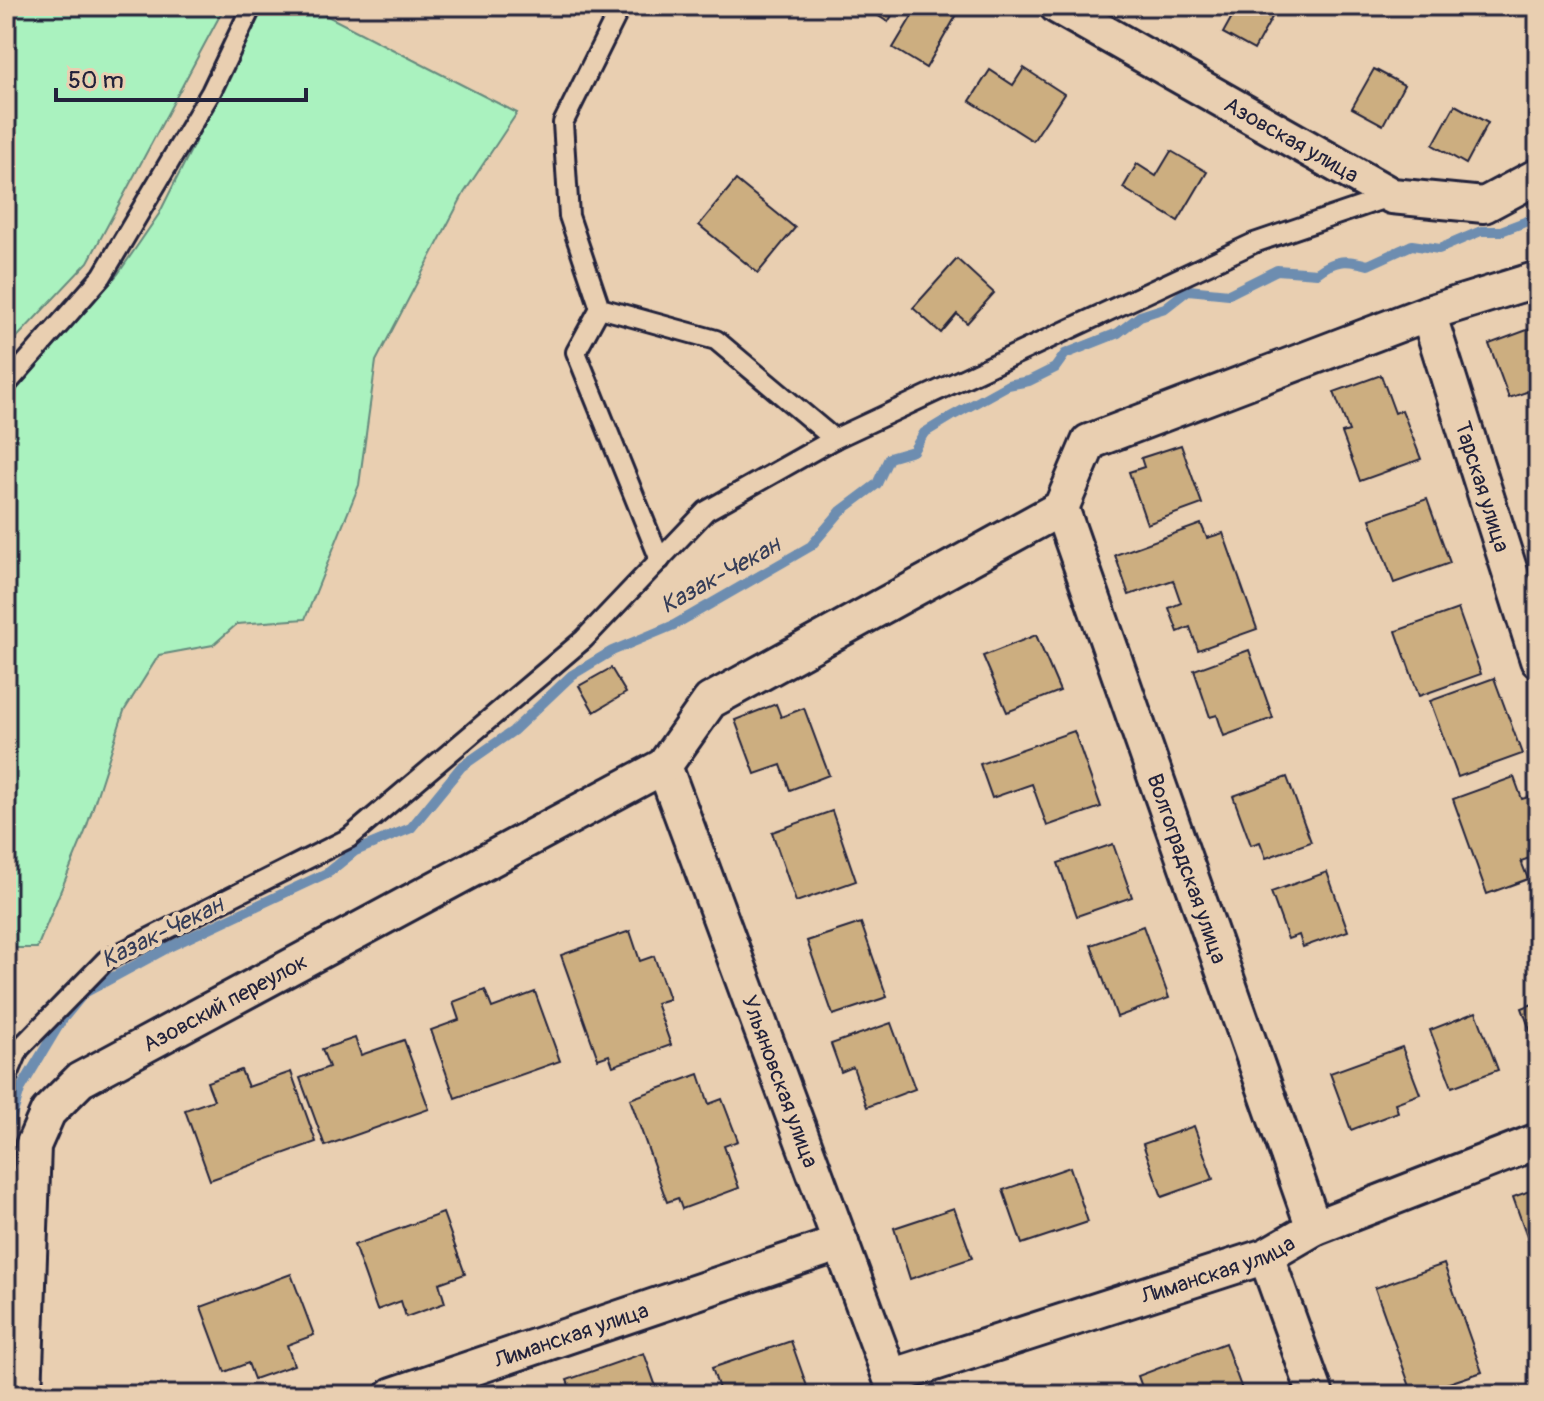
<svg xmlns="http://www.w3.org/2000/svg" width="1544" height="1401" viewBox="0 0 1544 1401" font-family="Pangolin,sans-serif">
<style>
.green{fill:#aaf2bf;stroke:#668a7d;stroke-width:2}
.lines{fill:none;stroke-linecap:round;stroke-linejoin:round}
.stream{stroke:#6d8db0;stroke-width:10}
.building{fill:#ccae80;stroke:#22223b;stroke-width:2}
.service-casing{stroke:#22223b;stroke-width:24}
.minor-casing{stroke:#22223b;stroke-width:40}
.service{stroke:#e9cfb1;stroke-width:18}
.minor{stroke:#e9cfb1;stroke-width:34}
.labels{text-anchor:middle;stroke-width:8;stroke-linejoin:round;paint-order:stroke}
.street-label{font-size:22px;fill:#22223b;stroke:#e9cfb1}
.water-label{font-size:24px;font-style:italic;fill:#353d58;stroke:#e9cfb1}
</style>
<rect width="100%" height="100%" fill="#e9cfb1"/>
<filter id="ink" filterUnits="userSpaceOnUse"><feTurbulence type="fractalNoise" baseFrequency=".0125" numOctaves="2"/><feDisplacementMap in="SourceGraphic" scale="16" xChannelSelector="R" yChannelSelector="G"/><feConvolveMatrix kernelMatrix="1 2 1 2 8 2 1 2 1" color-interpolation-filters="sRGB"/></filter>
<g filter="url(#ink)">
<g class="green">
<path d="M 6,6 L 225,6 L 88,262 L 6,349 Z"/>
<path d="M 263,6 L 308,6 L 517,113 L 464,193 L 376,361 L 359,485 L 305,619 L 237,624 L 213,645 L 159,655 L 124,711 L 85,832 L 37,948 L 6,948 L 6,401 L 118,274 L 159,214 Z"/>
</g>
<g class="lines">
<path class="stream" d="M 6,1136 L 20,1090 L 62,1020 L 84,993 L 169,947 L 329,872 L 355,851 L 411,828 L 461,767 L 513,731 L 572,675 L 612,651 L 674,625 L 811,546 L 841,511 L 877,484 L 889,458 L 913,451 L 924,433 L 952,416 L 1008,385 L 1029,381 L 1055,368 L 1065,354 L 1118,333 L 1140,316 L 1165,308 L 1188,290 L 1229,294 L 1277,270 L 1317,273 C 1335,259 1347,259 1368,265 L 1412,245 L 1439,249 L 1481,231 L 1501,231 L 1538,217"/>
</g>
<g class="building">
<path d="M 863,6 L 898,6 L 888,22 Z"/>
<path d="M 918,6 L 951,6 L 959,11 L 926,68 L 893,48 Z"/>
<path d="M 1238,6 L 1268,6 L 1276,10 L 1254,50 L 1223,33 Z"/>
<path d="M 1024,68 L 1064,94 L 1033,141 L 970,101 L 990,70 L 1013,85 Z"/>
<path d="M 1374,69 L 1404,85 L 1383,125 L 1352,108 Z"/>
<path d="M 1455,105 L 1488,123 L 1466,164 L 1433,145 Z"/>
<path d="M 1171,151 L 1207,172 L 1178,221 L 1123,188 L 1137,164 L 1156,176 Z"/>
<path d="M 736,180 L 795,228 L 758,273 L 699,225 Z"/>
<path d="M 957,259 L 994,293 L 967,323 L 957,314 L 941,333 L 913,308 Z"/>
<path d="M 1538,326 L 1538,388 L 1509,398 L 1489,344 Z"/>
<path d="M 1381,375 L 1395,413 L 1402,410 L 1421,459 L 1360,481 L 1342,433 L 1349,431 L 1334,392 Z"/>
<path d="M 1181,445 L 1202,504 L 1147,524 L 1129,472 L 1144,467 L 1141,458 Z"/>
<path d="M 1427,499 L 1450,563 L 1394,583 L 1370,519 Z"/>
<path d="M 1201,524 L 1207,538 L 1223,533 L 1257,629 L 1198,650 L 1190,627 L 1178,632 L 1169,608 L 1181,603 L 1173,580 L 1129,595 L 1115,555 Z"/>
<path d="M 1458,609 L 1481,674 L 1419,696 L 1396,631 Z"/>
<path d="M 1036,635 L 1060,691 L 1007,712 L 983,656 Z"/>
<path d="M 1249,650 L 1273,718 L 1224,736 L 1217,715 L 1210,717 L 1194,670 Z"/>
<path d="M 611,668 L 626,693 L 594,712 L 579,686 Z"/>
<path d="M 1494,678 L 1522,754 L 1458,777 L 1430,701 Z"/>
<path d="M 776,704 L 781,717 L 804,708 L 829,775 L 790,790 L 781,765 L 755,774 L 735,720 Z"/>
<path d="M 1074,731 L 1101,807 L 1047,826 L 1032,784 L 992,798 L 980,764 Z"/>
<path d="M 1287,777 L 1311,842 L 1266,858 L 1260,842 L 1251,845 L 1233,796 Z"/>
<path d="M 1514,777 L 1522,799 L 1538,794 L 1538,830 L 1532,832 L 1538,855 L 1521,861 L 1528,879 L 1487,894 L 1453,799 Z"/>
<path d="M 832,811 L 856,881 L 796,902 L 772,832 Z"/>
<path d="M 1113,844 L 1132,897 L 1077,916 L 1058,863 Z"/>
<path d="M 1327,872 L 1348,931 L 1303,947 L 1299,935 L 1288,939 L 1271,892 Z"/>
<path d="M 861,923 L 887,997 L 833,1015 L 807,941 Z"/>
<path d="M 1143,926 L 1169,998 L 1117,1017 L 1091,945 Z"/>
<path d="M 630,931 L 640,961 L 654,956 L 669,999 L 656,1003 L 671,1045 L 613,1066 L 609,1055 L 598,1059 L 561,955 Z"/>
<path d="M 485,990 L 492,1008 L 535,992 L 560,1061 L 455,1098 L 431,1030 L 459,1020 L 453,1002 Z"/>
<path d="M 1538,1002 L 1538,1052 L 1522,1008 Z"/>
<path d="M 1476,1012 L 1498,1070 L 1452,1087 L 1430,1030 Z"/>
<path d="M 891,1023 L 915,1089 L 867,1107 L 853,1067 L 841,1072 L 831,1044 Z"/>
<path d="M 355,1038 L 361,1055 L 404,1040 L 429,1109 L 325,1146 L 300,1078 L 329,1067 L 322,1049 Z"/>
<path d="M 1402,1047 L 1420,1094 L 1395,1103 L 1398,1112 L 1351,1130 L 1330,1073 Z"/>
<path d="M 241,1070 L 248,1087 L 291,1072 L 316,1142 L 210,1180 L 185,1110 L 214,1100 L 207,1082 Z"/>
<path d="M 699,1074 L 709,1104 L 722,1099 L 738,1141 L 724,1146 L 739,1188 L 682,1209 L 678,1198 L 667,1202 L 630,1099 Z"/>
<path d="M 1194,1126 L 1213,1179 L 1162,1197 L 1143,1144 Z"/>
<path d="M 1070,1167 L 1088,1222 L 1022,1244 L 1003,1190 Z"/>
<path d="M 1538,1188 L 1538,1267 L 1513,1197 Z"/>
<path d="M 954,1208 L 972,1258 L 910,1279 L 894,1228 Z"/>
<path d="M 443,1213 L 465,1274 L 439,1283 L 445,1303 L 406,1317 L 401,1301 L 377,1310 L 354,1245 Z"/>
<path d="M 1444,1264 L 1482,1372 L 1413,1395 L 1375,1288 Z"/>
<path d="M 291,1274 L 314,1335 L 287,1345 L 294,1365 L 254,1379 L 248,1363 L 225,1372 L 201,1307 Z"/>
<path d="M 791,1341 L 810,1395 L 752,1395 L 750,1391 L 721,1395 L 712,1368 Z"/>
<path d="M 1225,1343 L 1244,1395 L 1145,1395 L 1138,1376 Z"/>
<path d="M 644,1353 L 659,1395 L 573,1395 L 567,1380 Z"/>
</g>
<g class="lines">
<defs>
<g id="service">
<path d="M 621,6 L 563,123 L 569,216 L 600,308 L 716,340 L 834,439"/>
<path d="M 600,308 L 576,352 L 660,560"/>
<path d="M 6,385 L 102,276 L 211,92 L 252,6"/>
<path d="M 6,1080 L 19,1049 L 106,960 L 349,838 L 584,639 L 706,511 L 834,439 L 1254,243 L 1392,196"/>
</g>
<g id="minor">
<path id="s1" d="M 1057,6 L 1392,196 L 1484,205 L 1538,176"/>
<path id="s2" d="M 1428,313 L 1538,660"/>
<path id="s3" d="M 1061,508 L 1314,1228"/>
<path id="s4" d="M 664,766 L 897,1395"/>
<path d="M 1266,1256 L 1316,1395"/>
<path id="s5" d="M 891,1377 L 1266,1256 L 1314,1228 L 1538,1141"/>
<path id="s6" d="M 24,1395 L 33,1146 L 48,1112 L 80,1080 L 664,766 L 710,701 L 1061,508 L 1089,442 L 1428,313 L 1538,279"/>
<path id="s7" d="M 393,1395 L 841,1243"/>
</g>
</defs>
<use href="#service" class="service-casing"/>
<use href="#minor" class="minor-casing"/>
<use href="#service" class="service"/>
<use href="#minor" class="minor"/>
</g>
</g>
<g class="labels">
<g class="street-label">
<text dy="8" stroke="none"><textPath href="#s1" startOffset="270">Азовская улица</textPath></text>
<text dy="8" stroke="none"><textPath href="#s2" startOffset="182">Тарская улица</textPath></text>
<text dy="8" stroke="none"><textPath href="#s3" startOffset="382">Волгоградская улица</textPath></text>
<text dy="8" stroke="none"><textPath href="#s6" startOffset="496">Азовский переулок</textPath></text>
<text dy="8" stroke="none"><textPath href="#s4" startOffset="336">Ульяновская улица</textPath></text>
<text dy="8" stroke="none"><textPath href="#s5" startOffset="344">Лиманская улица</textPath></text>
<text dy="8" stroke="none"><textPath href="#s7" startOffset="188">Лиманская улица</textPath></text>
</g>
<g class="water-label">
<text transform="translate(720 575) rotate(-29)" y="8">Казак-Чекан</text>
<text transform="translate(162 932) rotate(-26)" y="8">Казак-Чекан</text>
</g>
</g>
<rect width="1544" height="1401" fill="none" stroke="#e9cfb1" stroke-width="32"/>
<rect x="16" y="16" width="1512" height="1369" fill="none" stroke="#22223b" stroke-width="3" filter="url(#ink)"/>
<path d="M56 88v12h250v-12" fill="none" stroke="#22223b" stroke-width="4"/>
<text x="68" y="88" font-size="24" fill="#22223b" stroke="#e9cfb1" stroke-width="6" paint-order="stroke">50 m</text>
</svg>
